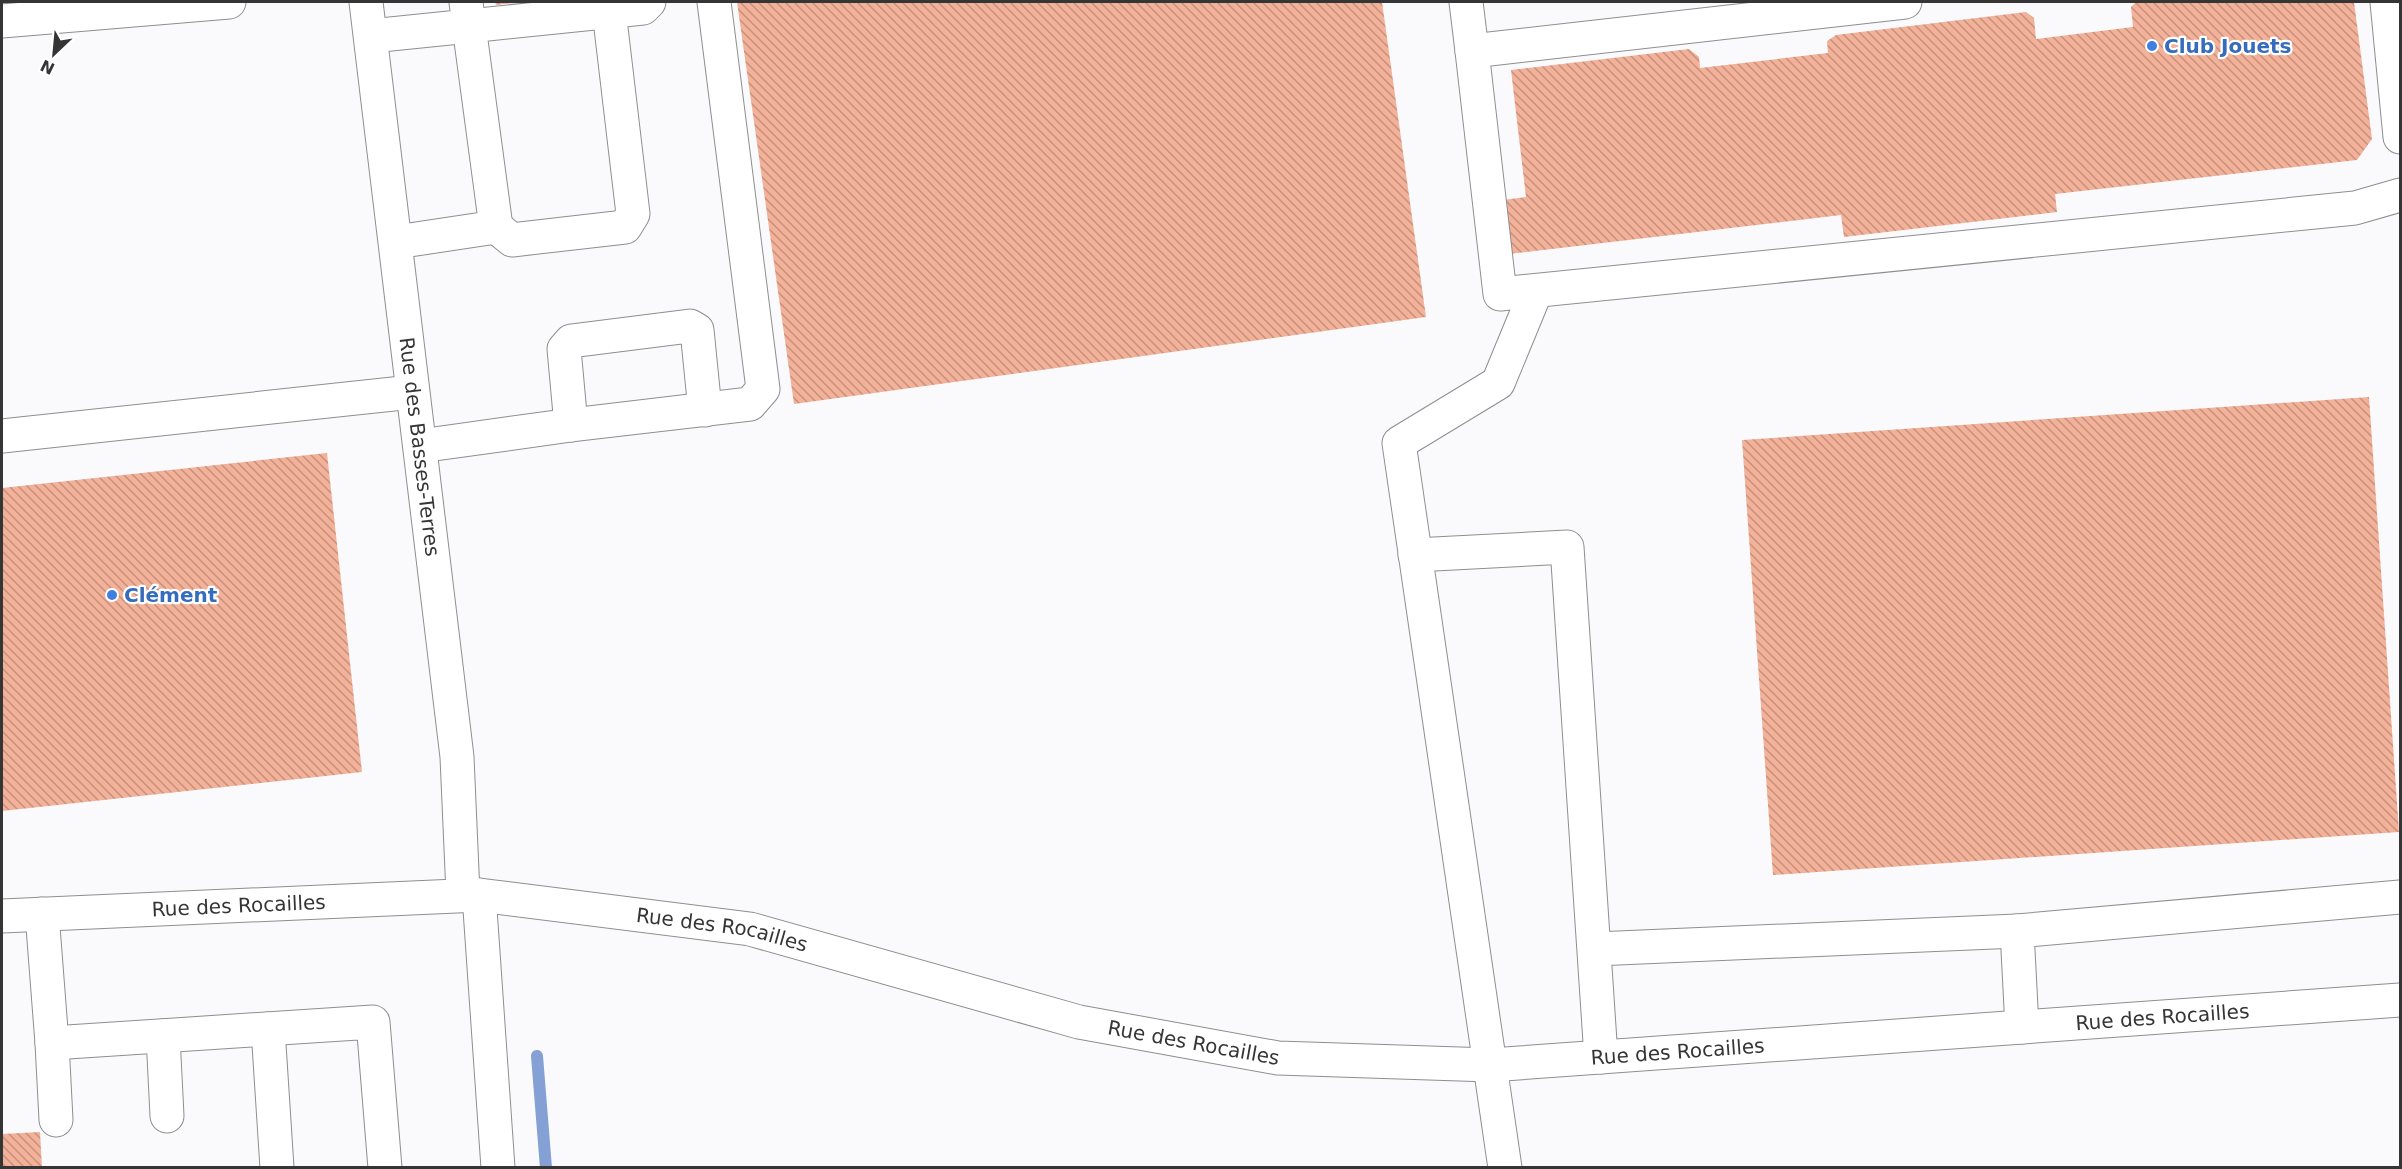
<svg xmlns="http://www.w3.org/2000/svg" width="2402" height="1169" viewBox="0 0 2402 1169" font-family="'DejaVu Sans',sans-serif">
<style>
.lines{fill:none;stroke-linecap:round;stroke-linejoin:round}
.stream{stroke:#84a0d4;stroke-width:12}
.building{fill:url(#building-back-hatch)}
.minor-casing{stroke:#8e8e90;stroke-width:35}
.minor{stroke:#fff;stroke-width:33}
.shop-dot{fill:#3f7fe0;stroke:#fff;stroke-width:2}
.labels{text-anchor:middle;stroke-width:4.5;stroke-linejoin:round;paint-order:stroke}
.shop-label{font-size:20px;font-weight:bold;fill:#366cbe;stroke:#fff;text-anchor:start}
.street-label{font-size:20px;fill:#353535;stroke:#fff}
</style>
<defs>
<pattern id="building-back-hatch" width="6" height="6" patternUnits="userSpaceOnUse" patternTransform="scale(1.5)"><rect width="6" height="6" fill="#f2b198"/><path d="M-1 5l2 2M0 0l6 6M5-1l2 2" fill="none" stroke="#c5917d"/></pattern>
</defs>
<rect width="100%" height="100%" fill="#fafafc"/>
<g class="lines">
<path class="stream" d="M 537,1056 L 546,1168"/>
</g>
<g class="building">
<path d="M 495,2 L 513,2 L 513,3 L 496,5 Z"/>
<path d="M 737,2 L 1382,2 L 1426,317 L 794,404 Z"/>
<path d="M 2136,2 L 2354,2 L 2372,139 L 2357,160 L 2055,194 L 2057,212 L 1844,237 L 1841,215 L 1509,254 L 1503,200 L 1526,197 L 1511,70 L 1689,49 L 1699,57 L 1700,68 L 1828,53 L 1827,41 L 1836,35 L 2026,12 L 2034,18 L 2036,39 L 2133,27 L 2131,7 Z"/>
<path d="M 2369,397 L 2399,832 L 1773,875 L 1742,440 Z"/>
<path d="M 327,453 L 362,772 L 2,811 L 2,488 Z"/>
<path d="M 40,1132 L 42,1168 L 2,1168 L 2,1134 Z"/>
</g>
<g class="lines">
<defs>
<g id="minor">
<path id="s1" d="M 366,2 L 457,757 L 463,894"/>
<path d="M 1466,2 L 1472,51 L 1905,2"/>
<path d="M 2387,2 L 2400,137"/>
<path d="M 2,21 L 229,2"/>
<path d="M 371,36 L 469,26 L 466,2"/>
<path d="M 1472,51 L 1500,294 L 2355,208 L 2400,195"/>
<path d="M 496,227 L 512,240 L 625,227 L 633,214 L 609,11"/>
<path d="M 396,242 L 496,227 L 469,26 L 643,8 L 649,2"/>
<path d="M 571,425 L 564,349 L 571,341 L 690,326 L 697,330 L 705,410"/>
<path d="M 2,436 L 412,392"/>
<path d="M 420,446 L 571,425 L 750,404 L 763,389 L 714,2"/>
<path d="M 1415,555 L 1567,547 L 1601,1057"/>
<path d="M 479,895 L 498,1168"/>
<path d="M 42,914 L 52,1043 L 373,1022 L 385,1168"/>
<path id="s2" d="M 2,916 L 479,895 L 750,929 L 1079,1022 L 1278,1058 L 1490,1065 L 2400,1000"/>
<path d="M 1595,949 L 2017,931"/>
<path d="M 2022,1027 L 2017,931 L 2400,897"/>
<path d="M 268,1029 L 277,1168"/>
<path d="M 163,1036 L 167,1116"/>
<path d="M 52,1043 L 56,1120"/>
<path d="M 1505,1168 L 1399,443 L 1498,383 L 1536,291"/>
</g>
</defs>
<use href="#minor" class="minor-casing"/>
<use href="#minor" class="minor"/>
</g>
<g class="shop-dot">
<circle cx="2152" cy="46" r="6"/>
<circle cx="112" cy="595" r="6"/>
</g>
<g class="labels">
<g class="shop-label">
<text x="2164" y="53">Club Jouets</text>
<text x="124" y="602">Clément</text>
</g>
<g class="street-label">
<text dy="7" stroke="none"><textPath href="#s1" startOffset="448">Rue des Basses-Terres</textPath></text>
<text dy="7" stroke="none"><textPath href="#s2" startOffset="237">Rue des Rocailles</textPath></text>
<text dy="7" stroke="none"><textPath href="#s2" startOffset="723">Rue des Rocailles</textPath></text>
<text dy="7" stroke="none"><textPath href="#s2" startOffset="2181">Rue des Rocailles</textPath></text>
<text dy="7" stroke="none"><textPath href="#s2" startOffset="1209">Rue des Rocailles</textPath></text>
<text dy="7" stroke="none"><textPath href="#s2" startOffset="1695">Rue des Rocailles</textPath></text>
</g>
</g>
<rect width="2402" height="1169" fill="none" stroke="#353535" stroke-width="6"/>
<g transform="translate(54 54) rotate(206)" stroke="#ffffff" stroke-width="4.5" paint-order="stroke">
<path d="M0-4.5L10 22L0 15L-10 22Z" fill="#353535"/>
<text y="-9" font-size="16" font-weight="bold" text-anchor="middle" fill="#353535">N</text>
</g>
</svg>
